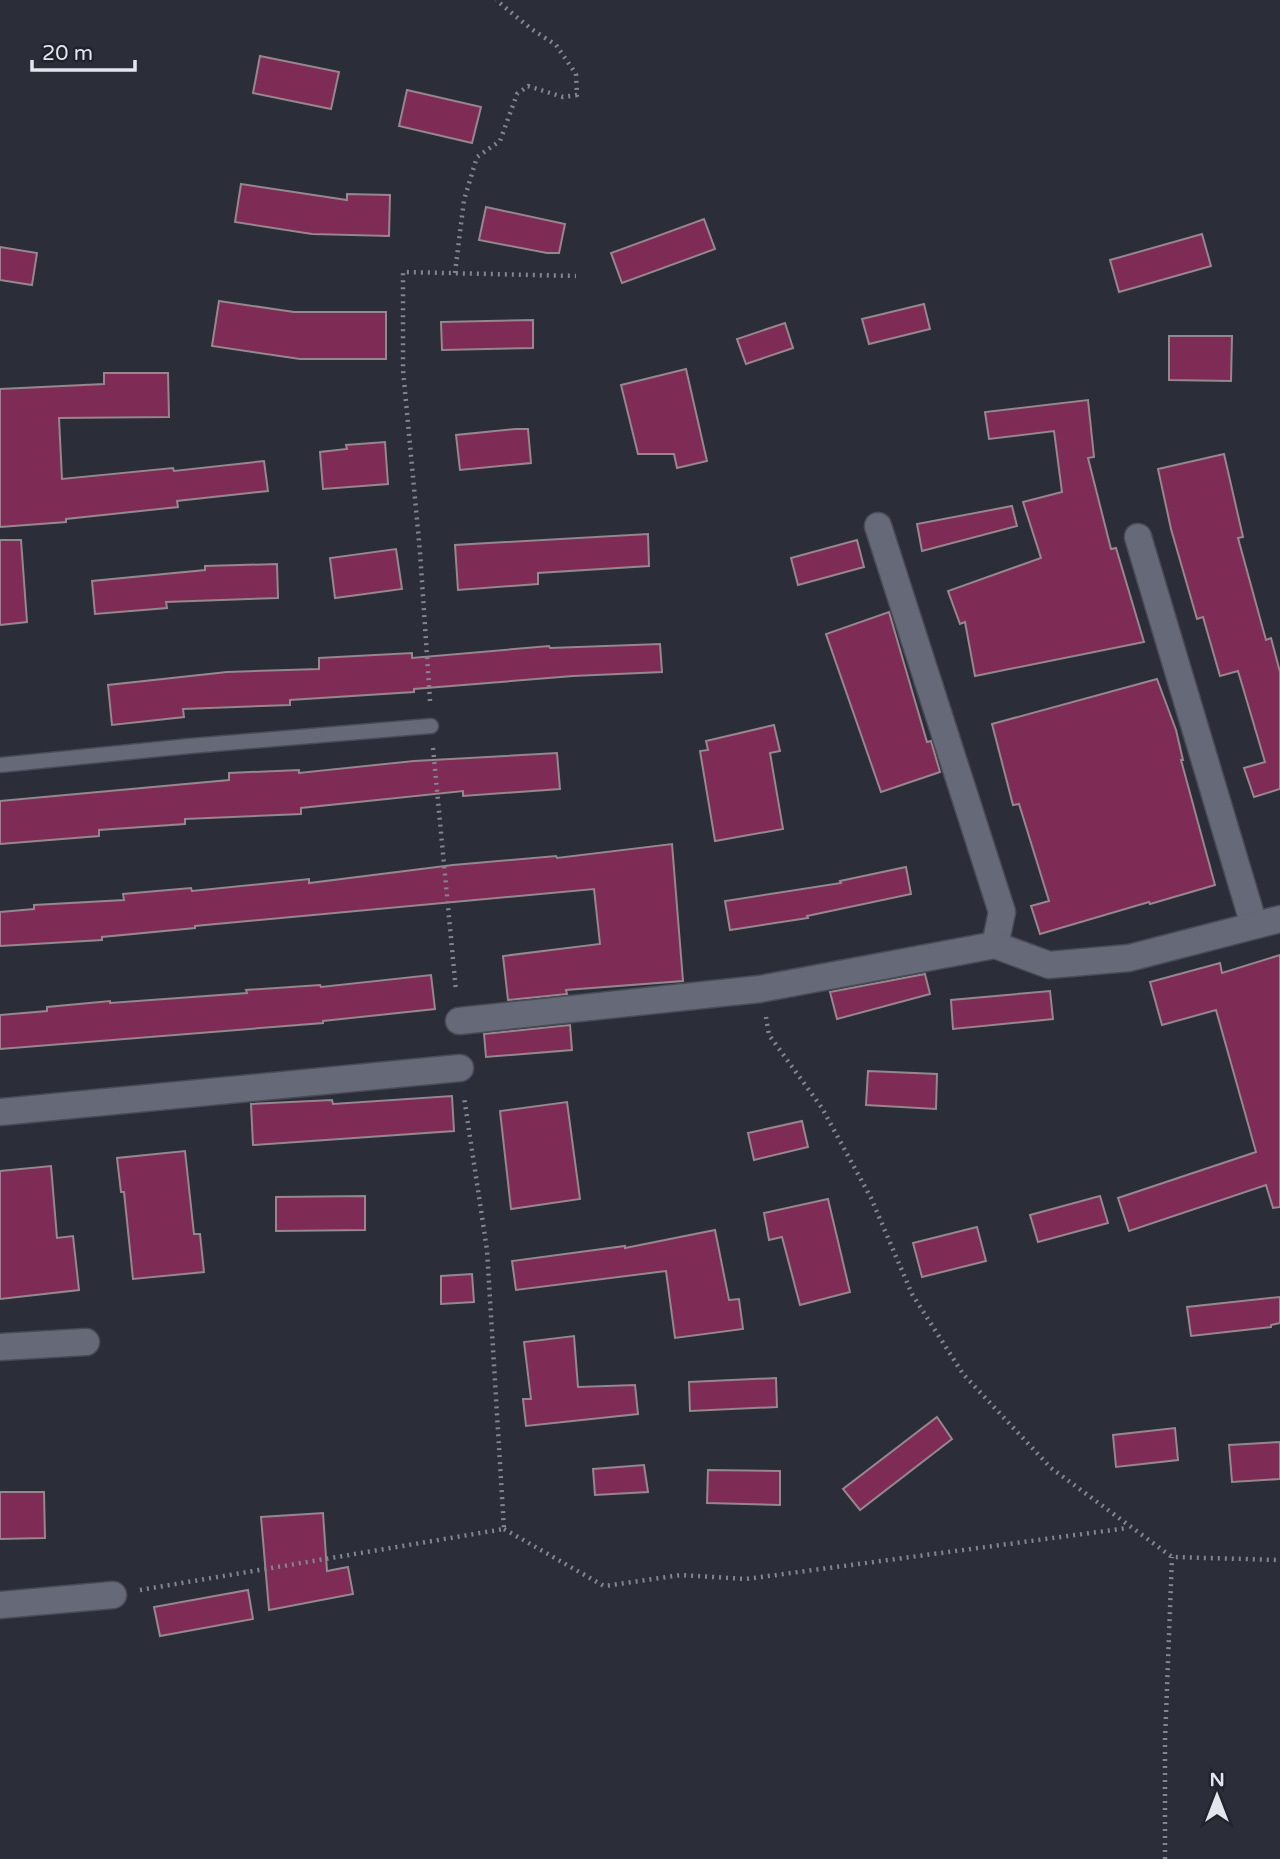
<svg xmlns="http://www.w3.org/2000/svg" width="1280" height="1859" viewBox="0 0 1280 1859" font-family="'Varela Round',sans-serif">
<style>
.building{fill:#7e2c56;stroke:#96868d;stroke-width:2}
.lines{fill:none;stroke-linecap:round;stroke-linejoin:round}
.service-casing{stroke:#494b56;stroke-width:17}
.minor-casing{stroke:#494b56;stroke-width:29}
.path{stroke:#83858f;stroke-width:4.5;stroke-dasharray:2 5;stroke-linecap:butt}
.service{stroke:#666977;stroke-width:14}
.minor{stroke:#666977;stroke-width:26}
</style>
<rect width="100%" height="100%" fill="#2b2d39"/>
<g class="building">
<path d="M 260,56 L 339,72 L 331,109 L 253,93 Z"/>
<path d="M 407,90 L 481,107 L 472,143 L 399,126 Z"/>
<path d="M 241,184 L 347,200 L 347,194 L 390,195 L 389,236 L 312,234 L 235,222 Z"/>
<path d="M 486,207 L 565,224 L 559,253 L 547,253 L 479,240 Z"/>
<path d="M 704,219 L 715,249 L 622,283 L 611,253 Z"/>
<path d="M 1202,234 L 1211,266 L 1119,292 L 1110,260 Z"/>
<path d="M 0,247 L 37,253 L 32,285 L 0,280 Z"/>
<path d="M 219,301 L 294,312 L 386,312 L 386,359 L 300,359 L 212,346 Z"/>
<path d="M 924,304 L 930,329 L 869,344 L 862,319 Z"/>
<path d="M 533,320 L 533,348 L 442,350 L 441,322 Z"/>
<path d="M 785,323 L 793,348 L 746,364 L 737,339 Z"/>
<path d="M 1169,336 L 1232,336 L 1231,381 L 1169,380 Z"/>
<path d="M 686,369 L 707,461 L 677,468 L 674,454 L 638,454 L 621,385 Z"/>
<path d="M 104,373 L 168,373 L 169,417 L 59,418 L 62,479 L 173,468 L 174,471 L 264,461 L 268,491 L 177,501 L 178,507 L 66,519 L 66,522 L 0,527 L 0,389 L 104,384 Z"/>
<path d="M 1088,400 L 1094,457 L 1088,458 L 1111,549 L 1116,548 L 1144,642 L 975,676 L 965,622 L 960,624 L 948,591 L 1041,558 L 1023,502 L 1062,492 L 1054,431 L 989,439 L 985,412 Z"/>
<path d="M 515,429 L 528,429 L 531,463 L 460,470 L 456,435 Z"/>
<path d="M 385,442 L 388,484 L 323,489 L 320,452 L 347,449 L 346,445 Z"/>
<path d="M 1224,454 L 1243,537 L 1238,538 L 1266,640 L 1271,638 L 1280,672 L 1280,789 L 1254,797 L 1244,768 L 1265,762 L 1238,671 L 1220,676 L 1203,617 L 1197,619 L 1171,529 L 1158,469 Z"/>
<path d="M 1012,506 L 1017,526 L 922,551 L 917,524 Z"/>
<path d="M 648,534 L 649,566 L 538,573 L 538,584 L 458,590 L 455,545 Z"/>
<path d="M 0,540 L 21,540 L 27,622 L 0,625 Z"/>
<path d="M 857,540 L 864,567 L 798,585 L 791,558 Z"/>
<path d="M 396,549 L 402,589 L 335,598 L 330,558 Z"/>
<path d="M 277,564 L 278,598 L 166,602 L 167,608 L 95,614 L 92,581 L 205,570 L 205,566 Z"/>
<path d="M 889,612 L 927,742 L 931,741 L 940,772 L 881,792 L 826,634 Z"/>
<path d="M 660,644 L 662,672 L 573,676 L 414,689 L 414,692 L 290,700 L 290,705 L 183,709 L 184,717 L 112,725 L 108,685 L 227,672 L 319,669 L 319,658 L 412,653 L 412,658 L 549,646 L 550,648 Z"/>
<path d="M 1157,679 L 1176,730 L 1183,760 L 1181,760 L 1215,885 L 1150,904 L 1149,902 L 1040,934 L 1031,906 L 1049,901 L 1019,804 L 1013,805 L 992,724 Z"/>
<path d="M 774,725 L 780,751 L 770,753 L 783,829 L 715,841 L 700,751 L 708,750 L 706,741 Z"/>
<path d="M 557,753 L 560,789 L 463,796 L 463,791 L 301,808 L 301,814 L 185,819 L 185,824 L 99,830 L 99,836 L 0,844 L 0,801 L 229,780 L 229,773 L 299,770 L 299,773 L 414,761 Z"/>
<path d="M 672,844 L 683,981 L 566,990 L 567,994 L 508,1000 L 503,956 L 600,944 L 594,889 L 195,926 L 195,928 L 102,937 L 102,940 L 0,946 L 0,912 L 34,909 L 34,905 L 124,900 L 123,894 L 191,888 L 192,891 L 309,879 L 309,883 L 453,865 L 556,856 L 557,858 Z"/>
<path d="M 906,867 L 911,894 L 807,916 L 808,918 L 730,930 L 725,901 L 841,883 L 840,881 Z"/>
<path d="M 1280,955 L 1280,1207 L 1273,1208 L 1266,1185 L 1129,1231 L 1118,1198 L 1256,1152 L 1216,1010 L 1162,1025 L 1150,982 L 1220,963 L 1222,973 Z"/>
<path d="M 925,974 L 930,994 L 837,1019 L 830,992 Z"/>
<path d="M 431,975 L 435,1009 L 323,1021 L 323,1023 L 0,1049 L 0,1015 L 47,1011 L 47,1007 L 110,1001 L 110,1003 L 247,993 L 246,990 L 320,985 L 321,987 Z"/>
<path d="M 1050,991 L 1053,1019 L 953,1029 L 951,1000 Z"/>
<path d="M 570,1025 L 572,1050 L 486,1057 L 484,1034 Z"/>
<path d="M 868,1071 L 937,1074 L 936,1109 L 866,1105 Z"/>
<path d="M 452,1096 L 454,1131 L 253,1145 L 251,1104 L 332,1100 L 333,1104 Z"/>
<path d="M 567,1102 L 580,1199 L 511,1209 L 500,1111 Z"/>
<path d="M 802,1121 L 808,1147 L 754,1160 L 748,1133 Z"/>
<path d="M 185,1151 L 194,1234 L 200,1234 L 204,1272 L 133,1279 L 124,1192 L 121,1192 L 117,1158 Z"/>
<path d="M 51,1166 L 57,1238 L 73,1236 L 79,1290 L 0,1299 L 0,1171 Z"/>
<path d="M 365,1196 L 365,1230 L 276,1231 L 276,1197 Z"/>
<path d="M 1100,1196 L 1108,1223 L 1038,1242 L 1030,1215 Z"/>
<path d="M 828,1199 L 850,1292 L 800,1305 L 782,1237 L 769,1240 L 764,1213 Z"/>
<path d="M 977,1227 L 986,1261 L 922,1277 L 913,1243 Z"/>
<path d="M 715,1230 L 729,1300 L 739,1299 L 743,1329 L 675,1338 L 666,1271 L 516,1290 L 512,1261 L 625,1246 L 625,1248 Z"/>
<path d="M 472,1274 L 474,1302 L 441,1304 L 441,1276 Z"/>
<path d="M 1280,1297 L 1280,1323 L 1271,1325 L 1271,1327 L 1191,1336 L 1187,1307 Z"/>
<path d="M 574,1336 L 578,1387 L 635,1385 L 638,1414 L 526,1426 L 523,1399 L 531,1399 L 524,1342 Z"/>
<path d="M 776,1378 L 777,1407 L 690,1411 L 689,1382 Z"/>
<path d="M 937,1417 L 952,1439 L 860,1510 L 843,1489 Z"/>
<path d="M 1175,1428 L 1178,1460 L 1116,1467 L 1113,1435 Z"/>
<path d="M 1280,1442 L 1280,1479 L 1232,1482 L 1229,1445 Z"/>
<path d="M 644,1465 L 648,1492 L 595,1495 L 593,1469 Z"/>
<path d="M 708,1470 L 780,1471 L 780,1505 L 707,1503 Z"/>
<path d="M 0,1492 L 44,1492 L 45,1538 L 0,1539 Z"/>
<path d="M 323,1513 L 327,1571 L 348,1567 L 353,1594 L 269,1610 L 261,1517 Z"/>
<path d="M 248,1590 L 253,1619 L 160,1636 L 154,1607 Z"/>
</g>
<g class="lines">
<defs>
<path id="service" d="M 0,765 L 190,746 L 431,726"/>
<g id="minor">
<path d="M 878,526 L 1002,912 L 995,945"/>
<path d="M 1138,537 L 1254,925"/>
<path d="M 459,1021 L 760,989 L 995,945 L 1049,965 L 1129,958 L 1280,919"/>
<path d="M 0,1112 L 460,1068"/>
<path d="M 0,1347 L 86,1342"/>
<path d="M 0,1605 L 113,1595"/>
</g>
</defs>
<use href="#service" class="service-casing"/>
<use href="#minor" class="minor-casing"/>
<g class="path">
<path d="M 455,273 L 464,200 L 477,157 L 500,141 L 517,94 L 528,86 L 563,97 L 577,95 L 576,74 L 556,45 L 530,28 L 496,0"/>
<path d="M 430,701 L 420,552 L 403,370 L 403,272 L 576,276"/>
<path d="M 433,748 L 456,991"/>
<path d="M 766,1017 L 769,1035 L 822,1108 L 871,1198 L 912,1294 L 963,1374 L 1051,1468 L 1172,1557 L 1280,1560"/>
<path d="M 504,1529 L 604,1586 L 681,1575 L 746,1579 L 1128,1528"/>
<path d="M 140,1590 L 504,1529 L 487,1250 L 464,1097"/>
<path d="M 1165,1859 L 1165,1741 L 1172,1557"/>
</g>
<use href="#service" class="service"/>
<use href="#minor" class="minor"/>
</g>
<g transform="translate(1217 1796)" stroke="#21232e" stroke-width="5" paint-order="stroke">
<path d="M0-5L12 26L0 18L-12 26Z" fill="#e4e6ee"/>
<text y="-10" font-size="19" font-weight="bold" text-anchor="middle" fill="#e4e6ee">N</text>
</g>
<path d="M32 60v10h103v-10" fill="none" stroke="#e4e6ee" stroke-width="3.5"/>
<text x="42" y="60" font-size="21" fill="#e4e6ee" stroke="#21232e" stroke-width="5" paint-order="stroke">20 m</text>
</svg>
